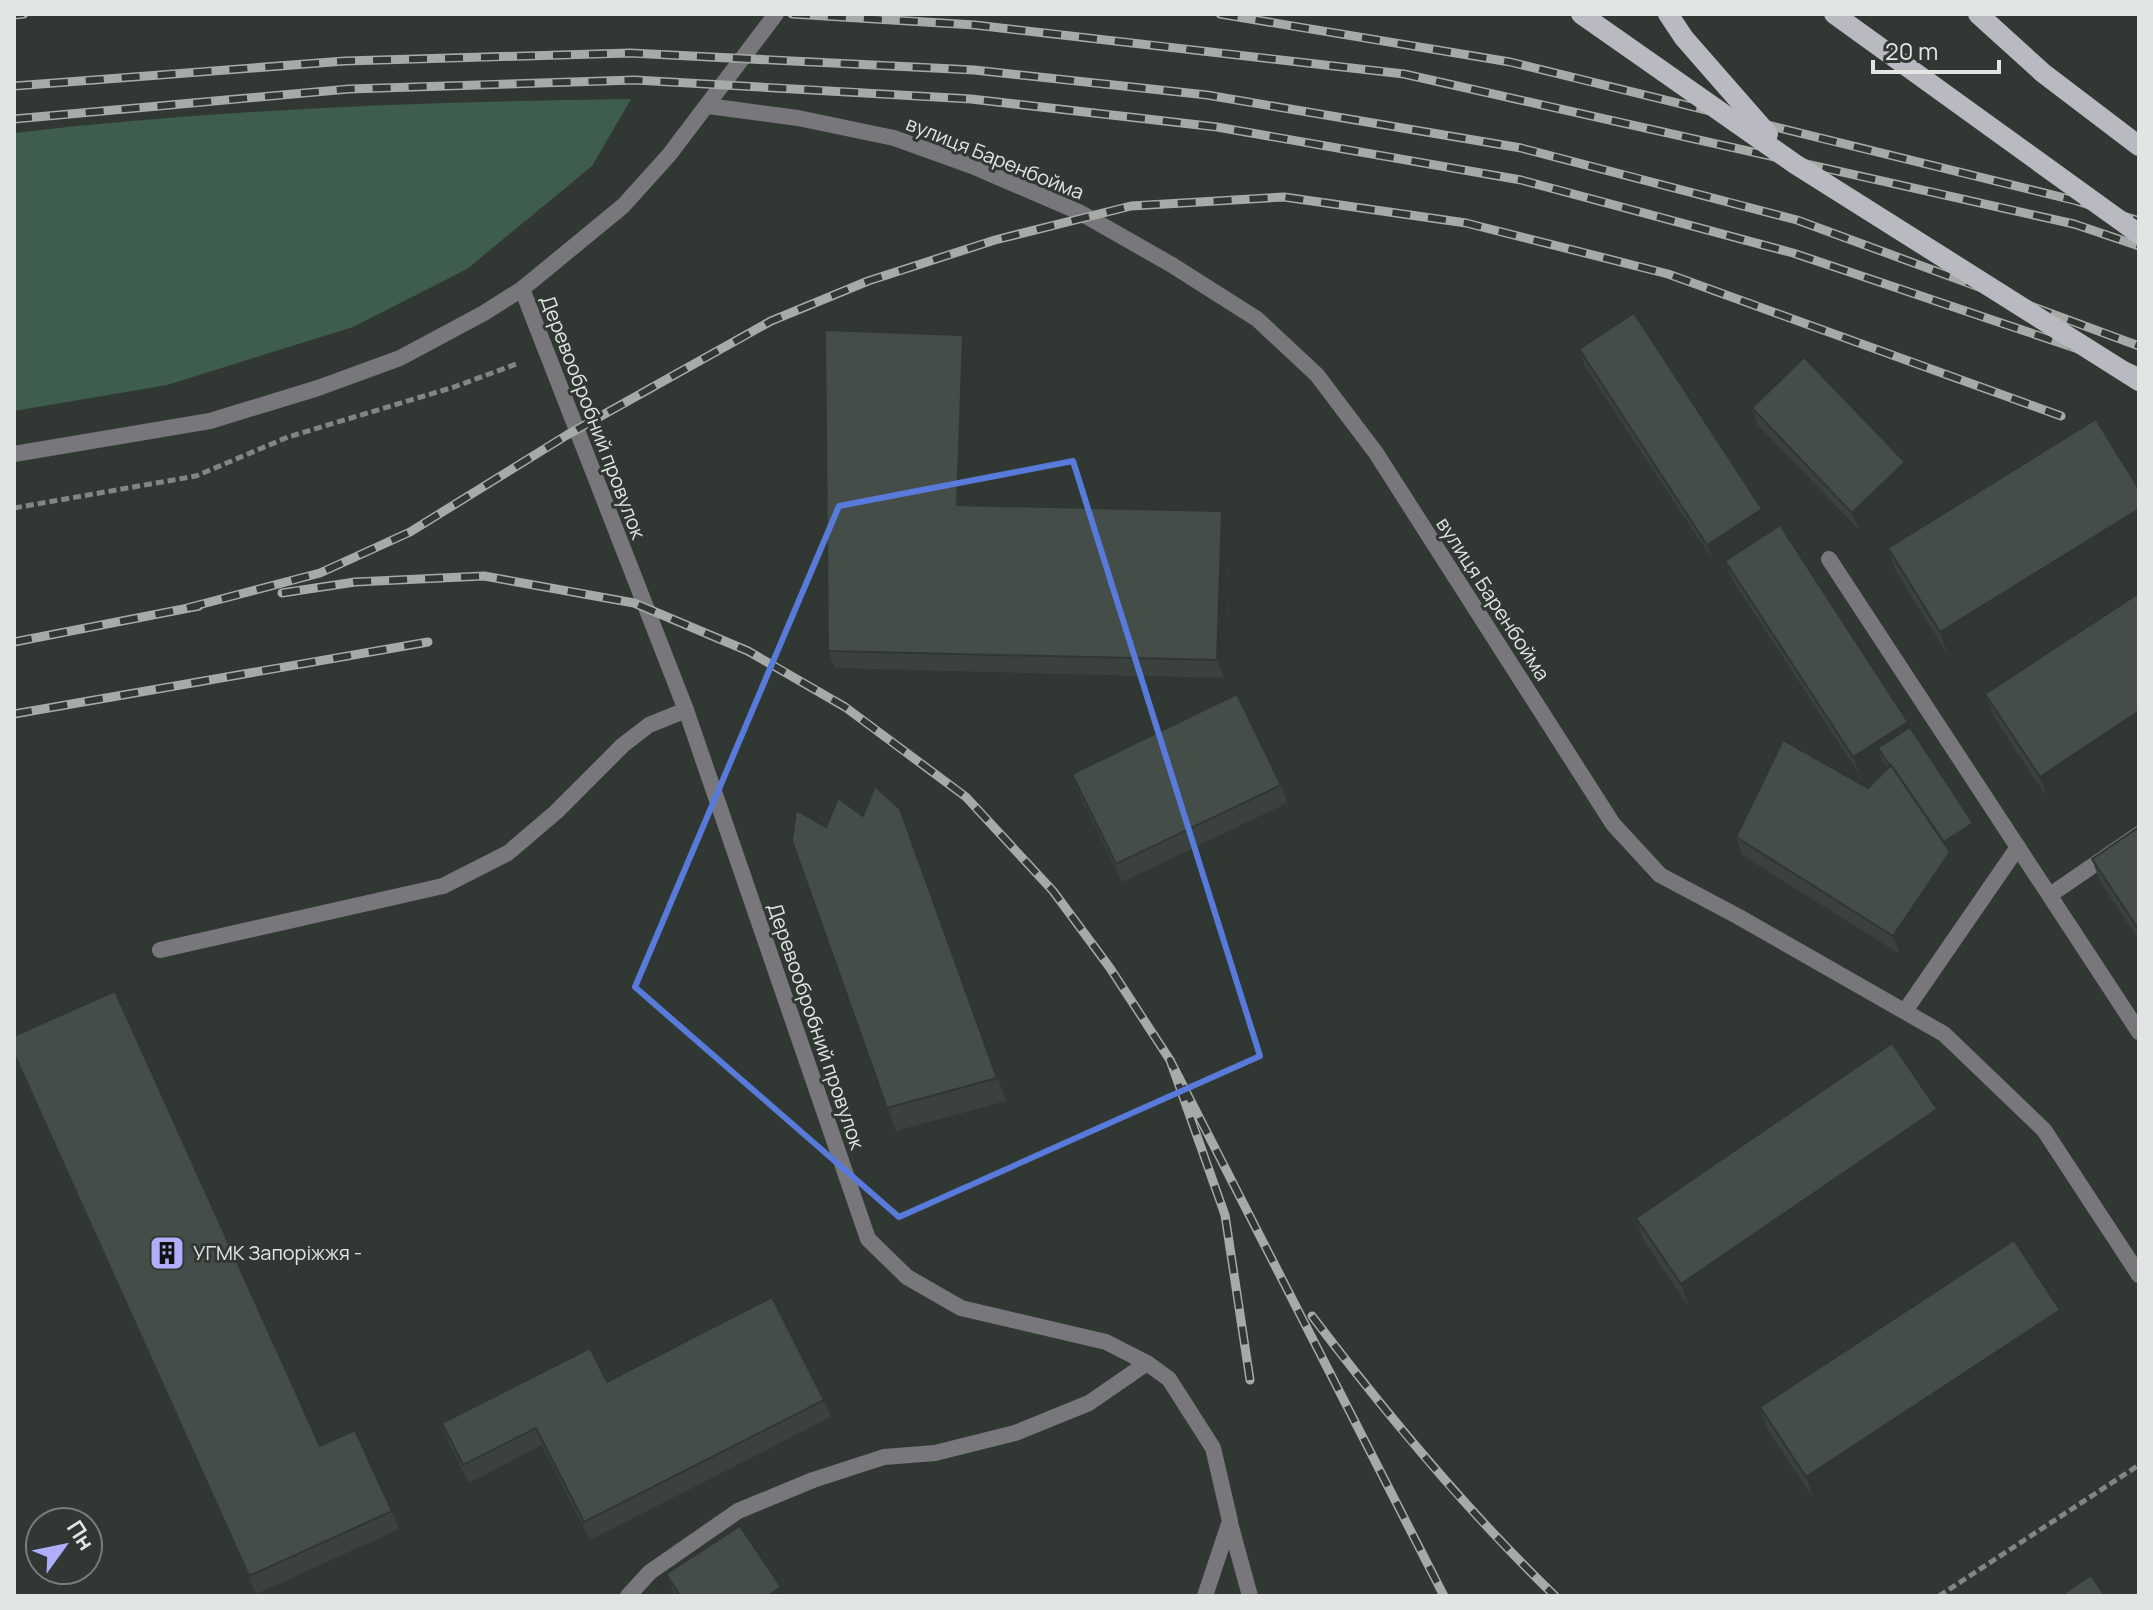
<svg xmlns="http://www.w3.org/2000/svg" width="2153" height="1610" viewBox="0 0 2153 1610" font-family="Manrope,sans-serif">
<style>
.grass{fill:#3e5d4c}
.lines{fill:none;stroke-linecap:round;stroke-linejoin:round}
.path{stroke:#808682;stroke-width:5;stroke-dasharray:8 4;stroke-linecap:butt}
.lane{stroke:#78787c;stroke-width:16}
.street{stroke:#78787c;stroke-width:16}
.primary{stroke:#b9bac1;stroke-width:20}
.rail-casing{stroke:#a6aba8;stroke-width:9}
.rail{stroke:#313834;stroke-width:6;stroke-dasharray:18;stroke-linecap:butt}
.primary-bridge{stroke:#b9bac1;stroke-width:20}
.wall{fill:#3b423e}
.shaded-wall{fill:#303632}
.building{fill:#454d48;stroke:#303632;stroke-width:2}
.marked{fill:none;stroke:#587bdb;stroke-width:6;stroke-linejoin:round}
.labels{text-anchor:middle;stroke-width:6;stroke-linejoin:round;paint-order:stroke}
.street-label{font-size:20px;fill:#e1e5e3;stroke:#313834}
.poi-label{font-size:20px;fill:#e1e5e3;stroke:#313834;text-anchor:start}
</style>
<rect width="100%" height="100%" fill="#313834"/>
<path class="grass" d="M 631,99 L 592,166 L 467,269 L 353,327 L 167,385 L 14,411 L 14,133 C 219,109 425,102 631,99 Z"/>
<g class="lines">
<g class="path">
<path d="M 14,508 L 196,476 L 288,437 L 454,387 L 519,363"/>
<path d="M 1939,1596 L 2139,1465"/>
</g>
<g class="lane">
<path d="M 522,289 L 686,710 L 868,1239 L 907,1277 L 961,1308 L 1106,1342 L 1147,1363 L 1169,1379 L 1213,1448 L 1230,1521 L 1205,1596"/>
<path d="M 1829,559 L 2139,1032"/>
<path d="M 2050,895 L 2139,834"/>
<path d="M 160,950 L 443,886 L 508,853 L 556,812 L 623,745 L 649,725 L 686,710"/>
<path d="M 1905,1011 L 2018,847"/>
<path d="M 1230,1523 L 1250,1596"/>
<path d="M 628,1596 L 650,1572 L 738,1511 L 813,1480 L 884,1457 L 935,1453 L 1015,1433 L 1089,1403 L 1147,1363"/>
</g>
<g class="street">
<path d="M 708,106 L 798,118 L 894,138 L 972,166 L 1079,212 L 1172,265 L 1257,319 L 1317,375 L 1376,453 L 1613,824 L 1660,875 L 1739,917 L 1944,1034 L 2044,1130 L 2139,1275"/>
<path d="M 14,454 L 210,421 L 318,388 L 400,358 L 484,313 L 522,289 L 623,206 L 669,155 L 776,14"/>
</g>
<path class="primary" d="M 1978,14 L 2043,73 L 2139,146"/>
<defs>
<g id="rail">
<path d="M 792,14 L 975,25 L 1404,74 L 2074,224 L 2139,246"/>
<path d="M 1220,14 L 1510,62 L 2077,201 L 2139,221"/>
<path d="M 14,15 L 24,14"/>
<path d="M 14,86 L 345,61 L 630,53 L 974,70 L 1207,95 L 1521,148 L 1797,220 L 2139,346"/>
<path d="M 14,119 L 349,89 L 635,80 L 971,99 L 1217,127 L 1521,180 L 1793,253 L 2117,362 L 2139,372"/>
<path d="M 282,593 L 355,582 L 484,576 L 634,603 L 748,651 L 845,707 L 966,797 L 1053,891 L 1110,968 L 1170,1060"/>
<path d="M 187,608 L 320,573 L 410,532 L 567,435 L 771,321 L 868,281 L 995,240 L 1131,206 L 1284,197 L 1466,223 L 1668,274 L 2061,416"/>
<path d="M 14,642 L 199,606"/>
<path d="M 14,714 L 428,642"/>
<path d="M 1312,1316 C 1387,1415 1466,1510 1555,1596"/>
<path d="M 1250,1380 L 1225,1215 L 1170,1060 L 1444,1596"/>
</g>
</defs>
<use href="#rail" class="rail-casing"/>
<use href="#rail" class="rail"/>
<g class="primary-bridge">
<path d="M 1581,14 L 1795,164 L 2139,381"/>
<path d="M 1668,14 L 1684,38 L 1768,134"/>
<path d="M 1834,14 L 2139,234"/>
</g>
</g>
<g class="wall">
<path d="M 963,335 L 970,352 L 964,505 L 1229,529 L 1224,678 L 835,668 L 828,651 Z"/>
<path d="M 1579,349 L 1762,509 L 1768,527 L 1714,562 L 1585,367 Z"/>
<path d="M 1752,408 L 1905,462 L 1912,479 L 1859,530 L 1758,425 Z"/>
<path d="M 2096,419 L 1948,655 L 1896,571 L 1888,548 Z"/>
<path d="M 1725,561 L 1908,722 L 1910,727 L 1973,823 L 1977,835 L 1951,853 L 1957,870 L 1900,954 L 1742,855 L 1736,837 L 1868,788 L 1888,768 L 1882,760 L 1860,775 L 1732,579 Z"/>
<path d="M 2139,593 L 2048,799 L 1994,717 L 1985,694 Z"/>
<path d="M 1072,774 L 1281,785 L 1287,803 L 1122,882 L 1078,791 Z"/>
<path d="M 900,809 L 1006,1101 L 896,1131 L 792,841 L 826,827 L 863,816 Z"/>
<path d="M 2139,827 L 2139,940 L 2100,882 L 2092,859 Z"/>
<path d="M 14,1036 L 320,1446 L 392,1511 L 399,1529 L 256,1594 L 14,1057 Z"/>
<path d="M 1937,1109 L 1946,1132 L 1689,1307 L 1644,1241 L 1636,1218 Z"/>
<path d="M 2060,1310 L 2068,1332 L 1814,1499 L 1768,1430 L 1760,1407 Z"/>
<path d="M 607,1382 L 824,1400 L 831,1417 L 590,1540 L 542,1445 L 469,1483 L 448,1441 L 442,1423 Z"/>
<path d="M 666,1574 L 784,1596 L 675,1596 Z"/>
</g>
<g class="shaded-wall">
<path d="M 963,335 L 970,352 L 964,522 L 957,505 Z"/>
<path d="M 1905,462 L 1912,479 L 1859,530 L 1852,513 Z"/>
<path d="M 1762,509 L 1768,527 L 1714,562 L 1707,545 Z"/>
<path d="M 2139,509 L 2139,537 L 1948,655 L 1940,632 Z"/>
<path d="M 1222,511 L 1229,529 L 1224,678 L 1217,660 Z"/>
<path d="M 2139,711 L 2139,740 L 2048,799 L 2040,777 Z"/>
<path d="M 1908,722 L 1914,739 L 1878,748 L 1882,760 L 1860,775 L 1853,757 Z"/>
<path d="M 1973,823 L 1977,835 L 1951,853 L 1957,870 L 1900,954 L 1893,936 L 1942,844 Z"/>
<path d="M 1937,1109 L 1946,1132 L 1689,1307 L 1681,1284 Z"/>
<path d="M 2060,1310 L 2068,1332 L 1814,1499 L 1806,1477 Z"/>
<path d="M 781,1587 L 784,1596 L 768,1596 Z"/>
</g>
<g class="building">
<path d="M 1634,313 L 1762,509 L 1707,545 L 1579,349 Z"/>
<path d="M 825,330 L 963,335 L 957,505 L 1222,511 L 1217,660 L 828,651 Z"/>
<path d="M 1804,357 L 1905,462 L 1852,513 L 1752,408 Z"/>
<path d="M 2096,419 L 2139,489 L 2139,509 L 1940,632 L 1888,548 Z"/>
<path d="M 1780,525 L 1908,722 L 1853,757 L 1725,561 Z"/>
<path d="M 2139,593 L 2139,711 L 2040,777 L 1985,694 Z"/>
<path d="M 1237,694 L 1281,785 L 1116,864 L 1072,774 Z"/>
<path d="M 1910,727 L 1973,823 L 1944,842 L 1891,765 L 1890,766 L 1878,748 Z"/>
<path d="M 1783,740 L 1868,788 L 1891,765 L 1950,852 L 1893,936 L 1736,837 Z"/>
<path d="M 875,786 L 900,809 L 997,1078 L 887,1108 L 792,841 L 796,810 L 826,827 L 838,798 L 863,816 Z"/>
<path d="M 2139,827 L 2139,930 L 2092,859 Z"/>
<path d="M 115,991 L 320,1446 L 355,1430 L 392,1511 L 249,1576 L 14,1054 L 14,1036 Z"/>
<path d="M 1892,1043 L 1937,1109 L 1681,1284 L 1636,1218 Z"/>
<path d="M 2014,1240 L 2060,1310 L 1806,1477 L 1760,1407 Z"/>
<path d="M 772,1297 L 824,1400 L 584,1522 L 536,1428 L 463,1465 L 442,1423 L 590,1348 L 607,1382 Z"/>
<path d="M 740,1526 L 781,1587 L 768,1596 L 680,1596 L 666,1574 Z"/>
<path d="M 2091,1575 L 2105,1596 L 2060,1596 Z"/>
</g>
<path class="marked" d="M 1073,461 L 1260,1056 L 899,1217 L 635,987 L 839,506 Z"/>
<defs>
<symbol id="building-square" viewBox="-11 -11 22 22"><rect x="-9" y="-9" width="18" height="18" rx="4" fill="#aeaefb" stroke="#313834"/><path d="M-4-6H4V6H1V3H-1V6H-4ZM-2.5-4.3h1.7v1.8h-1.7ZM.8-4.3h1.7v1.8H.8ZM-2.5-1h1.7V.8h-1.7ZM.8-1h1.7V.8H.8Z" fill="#111"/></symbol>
</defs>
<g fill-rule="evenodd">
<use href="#building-square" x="147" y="1233" width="40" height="40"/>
</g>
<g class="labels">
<g class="street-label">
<text transform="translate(995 158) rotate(22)" y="7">вулиця Баренбойма</text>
<text transform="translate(593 417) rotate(69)" y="7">Деревообробний провулок</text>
<text transform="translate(1493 599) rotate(57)" y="7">вулиця Баренбойма</text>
<text transform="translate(816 1026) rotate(71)" y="7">Деревообробний провулок</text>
</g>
<g class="poi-label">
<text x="193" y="1260">УГМК Запоріжжя -</text>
</g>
</g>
<rect width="2153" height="1610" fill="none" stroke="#e1e5e3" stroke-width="32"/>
<g transform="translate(64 1546) rotate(57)"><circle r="38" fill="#313834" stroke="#777d7a" stroke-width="2"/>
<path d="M0-6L14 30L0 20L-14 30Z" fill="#aeaefb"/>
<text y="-12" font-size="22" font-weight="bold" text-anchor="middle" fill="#e1e5e3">Пн</text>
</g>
<path d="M1873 60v12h126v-12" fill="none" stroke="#e1e5e3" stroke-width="4"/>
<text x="1885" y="60" font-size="24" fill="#e1e5e3" stroke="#313834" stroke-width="6" paint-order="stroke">20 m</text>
</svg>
